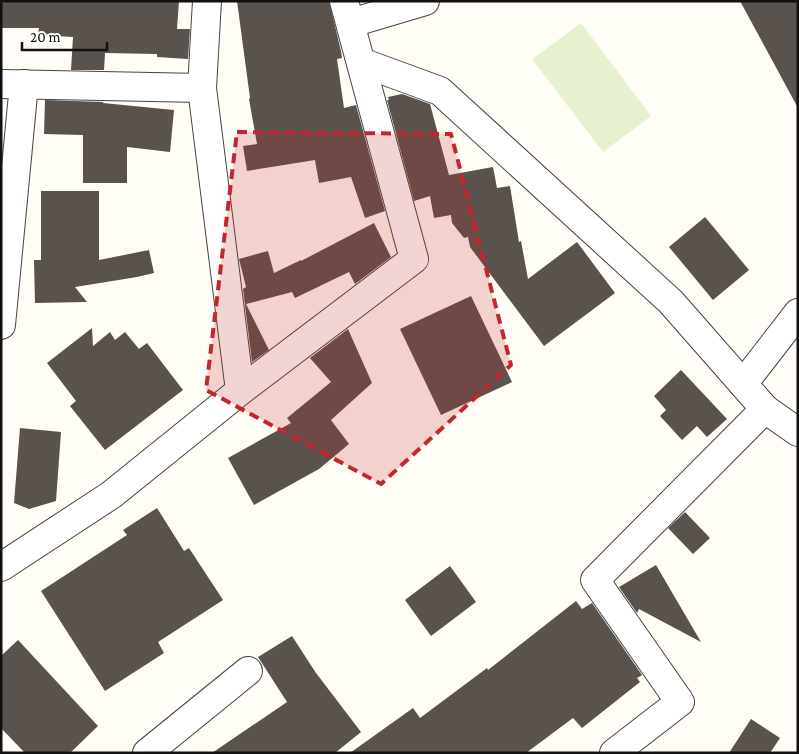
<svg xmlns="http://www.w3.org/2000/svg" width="799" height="754" viewBox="0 0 799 754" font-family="'Crimson Pro',serif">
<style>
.pitch{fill:#e6f2cf}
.building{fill:#5a524d}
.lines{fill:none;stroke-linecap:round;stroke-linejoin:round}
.minor-casing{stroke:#444;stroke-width:30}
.minor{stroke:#fff;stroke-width:28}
.marked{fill:#c4262e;fill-opacity:0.2;stroke:#c4262e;stroke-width:4;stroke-dasharray:10 6;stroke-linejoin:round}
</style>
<rect width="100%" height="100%" fill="#fffdf5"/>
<path class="pitch" d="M 581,23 L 651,116 L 603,152 L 532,59 Z"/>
<g class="building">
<path d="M 1,1 L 179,1 L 177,29 L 190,29 L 188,59 L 157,57 L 157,54 L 105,53 L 104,70 L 71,70 L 73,37 L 38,35 L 39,28 L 1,28 Z"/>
<path d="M 237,1 L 329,1 L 341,51 L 342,58 L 337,59 L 344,108 L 356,105 L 385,211 L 365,218 L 351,177 L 319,183 L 315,160 L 247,171 L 243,146 L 257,144 L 249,99 L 250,98 Z"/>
<path d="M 740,1 L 798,1 L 798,108 Z"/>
<path d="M 402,94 L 430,104 L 449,175 L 493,167 L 497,188 L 510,186 L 519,242 L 521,241 L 528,279 L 577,242 L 615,293 L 544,346 L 470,247 L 468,237 L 464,238 L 452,223 L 451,215 L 434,218 L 430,196 L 414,201 L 387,100 L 389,100 L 388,97 Z"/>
<path d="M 45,100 L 103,102 L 103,103 L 174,110 L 170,152 L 127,147 L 127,183 L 83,183 L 83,135 L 44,134 Z"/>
<path d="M 41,191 L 99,191 L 99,260 L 149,250 L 154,273 L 137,277 L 75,287 L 87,302 L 35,303 L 34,260 L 41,260 Z"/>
<path d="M 705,217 L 749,270 L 713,300 L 669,247 Z"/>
<path d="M 374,223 L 391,257 L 355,284 L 349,272 L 295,298 L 292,292 L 246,304 L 269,350 L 252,362 L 243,289 L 246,287 L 239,259 L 268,251 L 274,273 L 301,260 L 301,261 Z"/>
<path d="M 471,296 L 512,382 L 441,415 L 400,329 Z"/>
<path d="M 92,328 L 93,346 L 110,332 L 115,340 L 125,332 L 139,349 L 147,343 L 183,390 L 105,450 L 70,406 L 76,401 L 47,363 Z"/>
<path d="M 348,329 L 372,383 L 331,420 L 349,444 L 319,469 L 254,505 L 228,458 L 291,423 L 287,418 L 331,382 L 310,358 Z"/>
<path d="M 681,370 L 727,419 L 707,437 L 697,426 L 682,440 L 660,416 L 666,410 L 654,396 Z"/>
<path d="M 20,428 L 61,432 L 56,501 L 29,509 L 14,503 Z"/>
<path d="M 157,508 L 184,551 L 189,548 L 223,600 L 158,642 L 164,653 L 105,691 L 41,591 L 127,535 L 123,530 Z"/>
<path d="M 685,512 L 710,538 L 693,554 L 668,528 Z"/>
<path d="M 656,565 L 701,642 L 639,609 L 637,613 L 619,587 Z"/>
<path d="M 450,566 L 476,602 L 431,636 L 405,600 Z"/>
<path d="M 576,601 L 582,609 L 592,603 L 642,675 L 637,678 L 640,682 L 582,728 L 573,718 L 526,753 L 350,753 L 413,708 L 420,718 L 487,668 L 488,670 Z"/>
<path d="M 292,636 L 316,673 L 361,732 L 335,753 L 212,753 L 287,702 L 258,657 Z"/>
<path d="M 18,640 L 98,726 L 70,753 L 25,753 L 1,728 L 1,656 Z"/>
<path d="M 751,719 L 780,738 L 770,753 L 729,753 Z"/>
</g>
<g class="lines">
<defs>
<g id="minor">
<path d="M 207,1 L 202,88 L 240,391"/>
<path d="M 351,23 L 425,1"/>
<path d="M 361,62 L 440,91 L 671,302 L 765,409 L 798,432"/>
<path d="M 1,84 L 202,88"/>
<path d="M 1,325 L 24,84"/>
<path d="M 743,384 L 798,313"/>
<path d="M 1,567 L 111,495 L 240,391 L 414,259 L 344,1"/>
<path d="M 147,753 L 248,671"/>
<path d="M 614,753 L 680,702 L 595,580 L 765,409"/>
</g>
</defs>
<use href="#minor" class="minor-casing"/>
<use href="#minor" class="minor"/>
</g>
<path class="marked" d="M 237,132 L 451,134 L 511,365 L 381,484 L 206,390 Z"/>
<rect width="799" height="754" fill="none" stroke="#111111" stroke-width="5"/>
<path d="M22 42v8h85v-8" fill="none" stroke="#111111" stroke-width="2.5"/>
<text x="30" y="42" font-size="15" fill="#111111" stroke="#ffffff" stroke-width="4" paint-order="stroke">20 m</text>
</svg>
